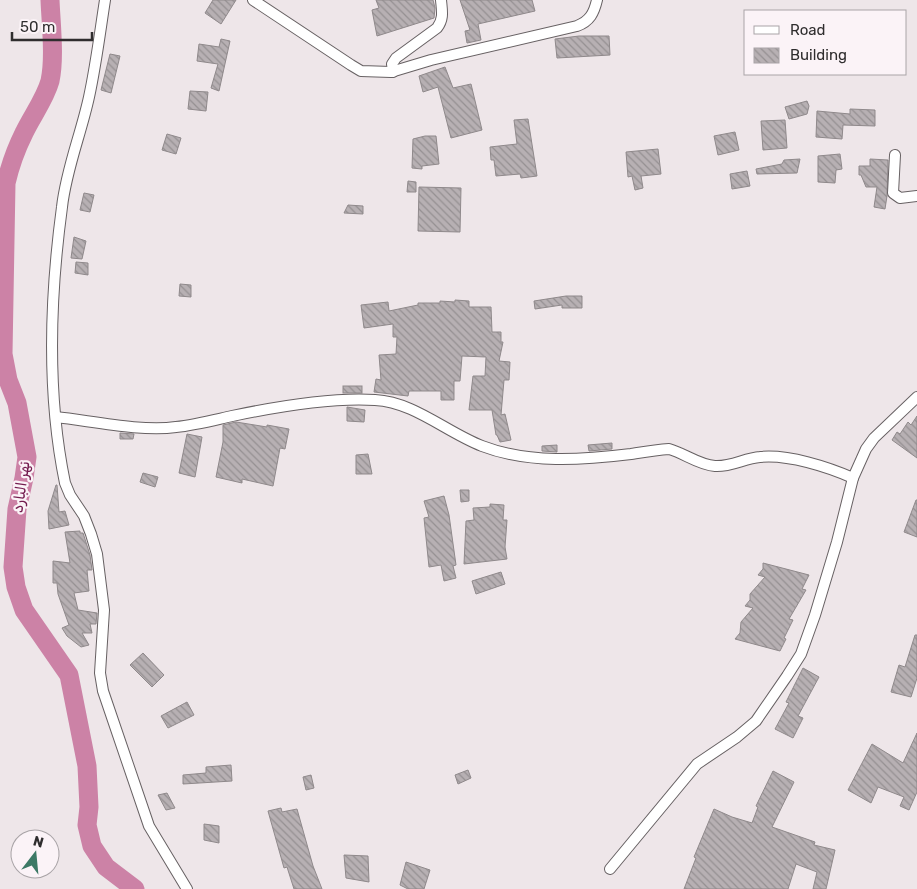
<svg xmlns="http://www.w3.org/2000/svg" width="917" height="889" viewBox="0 0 917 889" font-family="Rubik,'Noto Naskh Arabic',sans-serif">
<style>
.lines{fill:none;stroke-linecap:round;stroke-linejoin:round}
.river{stroke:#cc82a6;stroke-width:19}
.building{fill:url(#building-back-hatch);stroke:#8f898b}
.minor-casing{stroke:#676163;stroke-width:12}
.minor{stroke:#fff;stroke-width:10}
.labels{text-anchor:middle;stroke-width:4.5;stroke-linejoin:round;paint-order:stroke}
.water-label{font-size:15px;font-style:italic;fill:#741c4f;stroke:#fbf3f7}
</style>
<defs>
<pattern id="building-back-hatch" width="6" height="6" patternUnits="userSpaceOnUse" patternTransform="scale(1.25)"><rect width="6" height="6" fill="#b7b0b3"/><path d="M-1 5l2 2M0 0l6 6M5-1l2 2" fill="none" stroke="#959092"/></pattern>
</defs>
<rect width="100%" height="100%" fill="#eee6e9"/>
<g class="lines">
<path class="river" d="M 50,0 C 51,24 55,58 50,81 C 45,99 32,116 24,133 C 16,149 10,166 6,183 L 3,354 L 8,380 L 17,403 L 27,457 L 24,478 L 17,509 L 13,567 L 16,587 L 24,610 L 69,675 L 87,766 L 89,807 L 87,825 L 92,846 L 106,867 L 135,889"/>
</g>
<g class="building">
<path d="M 213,0 L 236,0 L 221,24 L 205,13 Z"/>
<path d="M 376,0 L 433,0 L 435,8 L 434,18 L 377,36 L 372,10 L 379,8 Z"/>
<path d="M 460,0 L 532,0 L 535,11 L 478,24 L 481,40 L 467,43 L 465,31 L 470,30 Z"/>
<path d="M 579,36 L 609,36 L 610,55 L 557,58 L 555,39 Z"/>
<path d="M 221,39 L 230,41 L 219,91 L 211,88 L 218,64 L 197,61 L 199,44 L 219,47 Z"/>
<path d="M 110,54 L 120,56 L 111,93 L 101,90 Z"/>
<path d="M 445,67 L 453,88 L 471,84 L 482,130 L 451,138 L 438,87 L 423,92 L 419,76 Z"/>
<path d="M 190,91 L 208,92 L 206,111 L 188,109 Z"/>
<path d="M 807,101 L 809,106 L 807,114 L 789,119 L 785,107 Z"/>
<path d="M 850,109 L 875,110 L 875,126 L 843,125 L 842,139 L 816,137 L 817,111 L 850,114 Z"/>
<path d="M 528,119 L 537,176 L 521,178 L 520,174 L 496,176 L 494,160 L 491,160 L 490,147 L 517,144 L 514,120 Z"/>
<path d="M 785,120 L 787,148 L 763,150 L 761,121 Z"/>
<path d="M 735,132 L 739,150 L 718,155 L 714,136 Z"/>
<path d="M 167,134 L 181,138 L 176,154 L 162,150 Z"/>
<path d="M 425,136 L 436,136 L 439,164 L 422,166 L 422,169 L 412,168 L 413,139 Z"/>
<path d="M 658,149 L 661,174 L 641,176 L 643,188 L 635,190 L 632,176 L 628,177 L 626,152 Z"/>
<path d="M 840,154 L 842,169 L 836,170 L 835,183 L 818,182 L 818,156 Z"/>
<path d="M 800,159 L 797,173 L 757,174 L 756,169 L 782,164 L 784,160 Z"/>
<path d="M 870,159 L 888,160 L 887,196 L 885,209 L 874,207 L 877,187 L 866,187 L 861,175 L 859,175 L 859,166 L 870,166 Z"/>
<path d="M 747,171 L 750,186 L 732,189 L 730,174 Z"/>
<path d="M 408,181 L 416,182 L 416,192 L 407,192 Z"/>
<path d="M 419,187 L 461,188 L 460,232 L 418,231 Z"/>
<path d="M 84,193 L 94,195 L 90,212 L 80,210 Z"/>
<path d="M 348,205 L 363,206 L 363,214 L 344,213 Z"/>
<path d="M 74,237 L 86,241 L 82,259 L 71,258 Z"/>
<path d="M 76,262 L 88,263 L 88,275 L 75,273 Z"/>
<path d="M 180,284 L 191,285 L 191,297 L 179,296 Z"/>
<path d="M 566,296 L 582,296 L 582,308 L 562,308 L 562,305 L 535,309 L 534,301 Z"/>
<path d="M 455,300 L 469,301 L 469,307 L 491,307 L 492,332 L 501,332 L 501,342 L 503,342 L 499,361 L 510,362 L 509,380 L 504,380 L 501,415 L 505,414 L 511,440 L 500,442 L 497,435 L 496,435 L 492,410 L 469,410 L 473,376 L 485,376 L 486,357 L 462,356 L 460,381 L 454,381 L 454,400 L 441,400 L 441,391 L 409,391 L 408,396 L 374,392 L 376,379 L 381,380 L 379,355 L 396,354 L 397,337 L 393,337 L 393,324 L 364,328 L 361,305 L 388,302 L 389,311 L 418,305 L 418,303 L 440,303 L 440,301 L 455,302 Z"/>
<rect x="343" y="386" width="19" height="7"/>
<path d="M 347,407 L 365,410 L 364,422 L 347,421 Z"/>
<path d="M 917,416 L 917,458 L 892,440 L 897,432 L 900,434 L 908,422 L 911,425 Z"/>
<path d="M 236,422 L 267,427 L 267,425 L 289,429 L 285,449 L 280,448 L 273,486 L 242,479 L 242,483 L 216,477 L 223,442 L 223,425 Z"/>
<path d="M 120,433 L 134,434 L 133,439 L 120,439 Z"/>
<path d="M 187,434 L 202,437 L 195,477 L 179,473 Z"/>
<path d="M 612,443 L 612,449 L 589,451 L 588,445 Z"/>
<path d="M 557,445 L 557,452 L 542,451 L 542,446 Z"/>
<path d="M 368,454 L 372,474 L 356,474 L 356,455 Z"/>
<path d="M 143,473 L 158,477 L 155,487 L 140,482 Z"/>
<path d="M 56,485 L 57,485 L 59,512 L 65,511 L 69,525 L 49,529 L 48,511 Z"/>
<path d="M 460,490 L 469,490 L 469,501 L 461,502 Z"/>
<path d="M 444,496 L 449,515 L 456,565 L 453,566 L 456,578 L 444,581 L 441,565 L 429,567 L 424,518 L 429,517 L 424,501 Z"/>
<path d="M 916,500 L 917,500 L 917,537 L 904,532 Z"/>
<path d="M 490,504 L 504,505 L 503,520 L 507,520 L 505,547 L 507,559 L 464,564 L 466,521 L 474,520 L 473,508 L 490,507 Z"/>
<path d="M 80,531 L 80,533 L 83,533 L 84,536 L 90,555 L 92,570 L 87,570 L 89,591 L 74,593 L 78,610 L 97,613 L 96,624 L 90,624 L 92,633 L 82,633 L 89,645 L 81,647 L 67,636 L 62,628 L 69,625 L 58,594 L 57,583 L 53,583 L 53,561 L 70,563 L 65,532 Z"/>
<path d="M 763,563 L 809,575 L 802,589 L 806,590 L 789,619 L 793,620 L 784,638 L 786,639 L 780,651 L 735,639 L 740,633 L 741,622 L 753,608 L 745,606 L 750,600 L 750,594 L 765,577 L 758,575 L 763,569 Z"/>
<path d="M 501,572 L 505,584 L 476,594 L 472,581 Z"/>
<path d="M 915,635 L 917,635 L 917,678 L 911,697 L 891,692 L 899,665 L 905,667 Z"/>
<path d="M 143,653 L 164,675 L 152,687 L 130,665 Z"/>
<path d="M 803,668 L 819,677 L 798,716 L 803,718 L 793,738 L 775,729 L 789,703 L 786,702 Z"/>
<path d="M 187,702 L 194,715 L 168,728 L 161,716 Z"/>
<path d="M 917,733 L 917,792 L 909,810 L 900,806 L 904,797 L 878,787 L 871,803 L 848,790 L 872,744 L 903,763 Z"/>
<path d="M 231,765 L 232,781 L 183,784 L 183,775 L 206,773 L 206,767 Z"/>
<path d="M 468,770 L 471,778 L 458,784 L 455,775 Z"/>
<path d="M 773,771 L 794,782 L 772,827 L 815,842 L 814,845 L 835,850 L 826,889 L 813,889 L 817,872 L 796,864 L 788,889 L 684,889 L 696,858 L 694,857 L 714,809 L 732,817 L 752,823 L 758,807 L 756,806 Z"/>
<path d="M 311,775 L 314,788 L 306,790 L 303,777 Z"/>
<path d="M 167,793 L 175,808 L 166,810 L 158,795 Z"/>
<path d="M 281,808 L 282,812 L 297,809 L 313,866 L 322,889 L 294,889 L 287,867 L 284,868 L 268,811 Z"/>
<path d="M 204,824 L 219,826 L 219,843 L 204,840 Z"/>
<path d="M 344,855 L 368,856 L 369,882 L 346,878 Z"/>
<path d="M 406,862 L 430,870 L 424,889 L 408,889 L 400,885 Z"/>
</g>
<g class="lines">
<defs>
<g id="minor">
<path d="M 105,0 C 100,32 96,65 89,97 C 81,134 66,170 62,207 C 50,296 47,396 65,483 L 70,495 L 84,516 L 91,534 L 97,554 L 104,610 L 100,673 L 103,691 L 149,826 L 187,889"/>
<path d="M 253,0 L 351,65 L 361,71 L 391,72 L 431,60 L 577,26 C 590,21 594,13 597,0"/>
<path d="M 393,72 L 392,64 L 396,58 L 437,28 C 444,19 442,11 441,0"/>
<path d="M 895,155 L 893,193 L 900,198 L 917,196"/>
<path d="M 56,417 C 92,421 142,432 176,427 C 195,425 214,420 232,416 C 275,407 331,397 375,400 C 414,402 446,432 482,446 C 529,464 582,460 631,454 C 644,452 656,450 669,449 C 684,453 699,465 715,466 C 731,467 745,458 760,457 C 788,454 828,467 853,478 L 866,449 L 874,438 L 917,397"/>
<path d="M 610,869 L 697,764 L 737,737 L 756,721 L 787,676 L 801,654 L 815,615 L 837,542 L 853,478"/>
</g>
</defs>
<use href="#minor" class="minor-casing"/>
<use href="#minor" class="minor"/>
</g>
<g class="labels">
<g class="water-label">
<text transform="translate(21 487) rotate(-82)" y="5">نهر البارد</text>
</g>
</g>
<rect x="744" y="10" width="162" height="65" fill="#fbf3f7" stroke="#a9a4a7"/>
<rect x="754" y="26" width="25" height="8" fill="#ffffff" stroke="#a9a4a7"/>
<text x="790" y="35" font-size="15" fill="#2f2d2e">Road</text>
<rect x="754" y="48" width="25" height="15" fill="url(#building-back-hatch)" stroke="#a9a4a7"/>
<text x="790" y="60" font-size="15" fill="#2f2d2e">Building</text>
<g transform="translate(35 854) rotate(16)"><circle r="24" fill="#fbf3f7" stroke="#a9a4a7"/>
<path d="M0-4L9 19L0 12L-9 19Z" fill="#3c7965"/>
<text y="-8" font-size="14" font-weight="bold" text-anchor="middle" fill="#2f2d2e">N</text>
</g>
<path d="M12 32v8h80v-8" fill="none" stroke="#2f2d2e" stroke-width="2.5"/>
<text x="20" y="32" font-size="15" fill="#2f2d2e" stroke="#fbf3f7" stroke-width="4" paint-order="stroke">50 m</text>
</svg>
